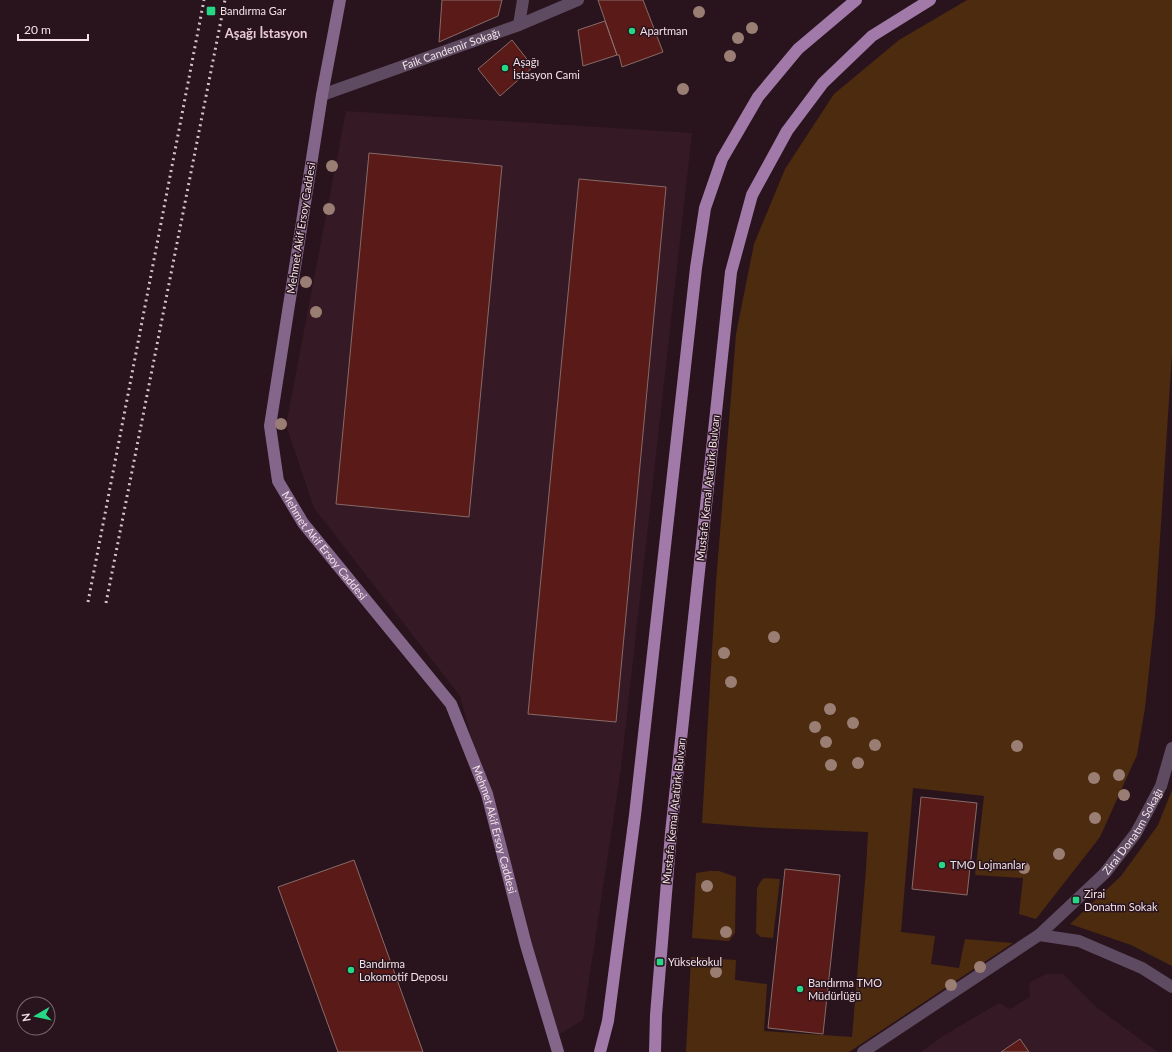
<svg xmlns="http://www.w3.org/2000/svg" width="1172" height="1052" viewBox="0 0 1172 1052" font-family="Lato,sans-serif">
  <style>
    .built { fill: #351925 }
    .green { fill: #4c2b0f }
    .building { fill: #5a1a18; stroke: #876b68 }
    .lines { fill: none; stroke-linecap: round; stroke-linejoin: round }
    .street { stroke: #5e4b62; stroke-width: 12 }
    .secondary { stroke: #83668a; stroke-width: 12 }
    .primary { stroke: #a17aa9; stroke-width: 12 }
    .rail { stroke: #d3c2c9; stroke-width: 3; stroke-dasharray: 2 4; stroke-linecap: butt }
    .tree { fill: #9a7e74 }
    .poi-dot { fill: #26d886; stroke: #29141d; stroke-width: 1.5 }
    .labels { text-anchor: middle; stroke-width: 3; stroke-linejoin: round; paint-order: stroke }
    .poi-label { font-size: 11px; fill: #f2e2e8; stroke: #29141d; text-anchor: start }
    .street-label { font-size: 11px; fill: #f2e2e8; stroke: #29141d }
    .quarter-label { font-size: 13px; font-weight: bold; fill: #e9cbd6; stroke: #29141d }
  </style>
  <rect width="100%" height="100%" fill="#29141d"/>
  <path class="built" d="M346,111L692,133L621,768L583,1020L553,1038L460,696L314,508L286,425Z
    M1046,974H1063L1096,1007L1158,1052H921L943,1036L999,1003L1010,1009L1030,997L1029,983Z"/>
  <path class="green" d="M967,0H1172V354L1155,615L1145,708L1137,755L1100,837L1036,919L1019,914L1023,878L975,875L984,796L913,788L901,932L935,936L931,964L959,968L965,939L1013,943L849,1052H686L691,957L736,960L735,980L767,984L764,1031L852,1037L866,869L868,832L769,828L702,823L716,582L736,334L754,244L785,169L834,94L899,40Z
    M1172,790V966L1131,945L1070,924L1121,876L1158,825Z
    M709,871H719L736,877L735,933L729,941L692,938L696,873Z
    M764,878L780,879L773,938L761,937L756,933L757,888L761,881Z"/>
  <path class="building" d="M442,0H502L498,16L439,42Z
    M598,0H643L663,52L622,67L619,55H617Z
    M605,21L617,55L583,66L578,30Z
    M512,40L533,67L500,96L478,69Z
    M369,153L502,166L469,517L336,504Z
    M579,179L666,187L616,722L528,714Z
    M921,797L977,803L967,895L912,889Z
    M354,860L423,1052H338L278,887Z
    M785,869L840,875L823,1034L768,1028Z
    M1020,1039L1029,1052H1001Z"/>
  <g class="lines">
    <g class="street">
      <path d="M519,25L523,0"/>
      <path id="s1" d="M322,95L519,25L578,0"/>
      <path d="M1039,935L1079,941L1142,968L1172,987"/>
      <path id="s2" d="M863,1052L1039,935L1105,873L1136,833L1161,786L1172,748"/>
    </g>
    <path class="secondary" id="s3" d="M340,0L322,95L270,426L278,481L303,523L451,704L487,794L526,945L558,1052"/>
    <path class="primary" d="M600,1052L608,1021L635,815L696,268L705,208L722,159L758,97L798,49L856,0
      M655,1052L656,1015L671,833L731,272L752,195L787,131L823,83L872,36L930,0"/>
    <path class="rail" d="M88,602L204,0
      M106,603L225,0"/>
  </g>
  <g class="tree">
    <circle cx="699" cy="12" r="6"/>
    <circle cx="752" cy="28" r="6"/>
    <circle cx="738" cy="38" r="6"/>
    <circle cx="730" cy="56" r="6"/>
    <circle cx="683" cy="89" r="6"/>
    <circle cx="332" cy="166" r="6"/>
    <circle cx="329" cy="209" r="6"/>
    <circle cx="306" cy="282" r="6"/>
    <circle cx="316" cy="312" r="6"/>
    <circle cx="281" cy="424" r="6"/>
    <circle cx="774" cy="637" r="6"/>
    <circle cx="724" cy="653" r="6"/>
    <circle cx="731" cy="682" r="6"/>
    <circle cx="830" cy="709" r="6"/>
    <circle cx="853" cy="723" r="6"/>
    <circle cx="815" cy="727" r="6"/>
    <circle cx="826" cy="742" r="6"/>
    <circle cx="875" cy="745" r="6"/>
    <circle cx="1017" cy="746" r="6"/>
    <circle cx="858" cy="763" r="6"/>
    <circle cx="831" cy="765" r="6"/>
    <circle cx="1119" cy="775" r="6"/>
    <circle cx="1094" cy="778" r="6"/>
    <circle cx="1124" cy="795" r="6"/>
    <circle cx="1095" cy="818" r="6"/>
    <circle cx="1059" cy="854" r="6"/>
    <circle cx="1024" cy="868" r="6"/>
    <circle cx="707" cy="886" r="6"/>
    <circle cx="726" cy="932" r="6"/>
    <circle cx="980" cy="967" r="6"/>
    <circle cx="716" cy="972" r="6"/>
    <circle cx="951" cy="985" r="6"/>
  </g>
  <g class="poi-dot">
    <rect x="206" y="6" width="10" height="10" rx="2"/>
    <circle cx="632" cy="31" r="4"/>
    <circle cx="505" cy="68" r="4"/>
    <circle cx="942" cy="865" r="4"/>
    <rect x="1072" y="896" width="8" height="8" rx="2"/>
    <rect x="656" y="958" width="8" height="8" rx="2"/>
    <circle cx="351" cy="970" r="4"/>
    <circle cx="800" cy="989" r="4"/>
  </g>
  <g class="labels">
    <g class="poi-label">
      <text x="220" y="15">Bandırma Gar</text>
      <text x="640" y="35">Apartman</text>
      <text x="513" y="66">Aşağı<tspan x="513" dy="13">İstasyon Cami</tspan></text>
      <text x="950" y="869">TMO Lojmanlar</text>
      <text x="1084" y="898">Zirai<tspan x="1084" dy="13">Donatım Sokak</tspan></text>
      <text x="668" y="966">Yüksekokul</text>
      <text x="359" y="968">Bandırma<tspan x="359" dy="13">Lokomotif Deposu</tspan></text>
      <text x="808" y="987">Bandırma TMO<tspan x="808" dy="13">Müdürlüğü</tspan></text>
    </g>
    <g class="street-label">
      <text dy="4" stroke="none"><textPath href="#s1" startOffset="137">Faik Candemir Sokağı</textPath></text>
      <text transform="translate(301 228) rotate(-81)" y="4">Mehmet Akif Ersoy Caddesi</text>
      <text transform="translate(708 488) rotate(-84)" y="4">Mustafa Kemal Atatürk Bulvarı</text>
      <text dy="4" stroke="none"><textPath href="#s3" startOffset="567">Mehmet Akif Ersoy Caddesi</textPath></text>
      <text transform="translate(674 811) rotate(-84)" y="4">Mustafa Kemal Atatürk Bulvarı</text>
      <text dy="4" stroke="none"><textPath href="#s3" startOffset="903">Mehmet Akif Ersoy Caddesi</textPath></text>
      <text dy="4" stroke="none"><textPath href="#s2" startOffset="352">Zirai Donatım Sokağı</textPath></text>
    </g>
    <g class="quarter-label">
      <text x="266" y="38">Aşağı İstasyon</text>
    </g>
  </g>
  <g transform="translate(36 1016) rotate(261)"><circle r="19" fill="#29141d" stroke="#79666e"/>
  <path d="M0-3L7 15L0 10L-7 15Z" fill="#26d886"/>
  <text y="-6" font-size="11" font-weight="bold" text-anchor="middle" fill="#f2e2e8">N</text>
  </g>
  <path d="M18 34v6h70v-6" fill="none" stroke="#f2e2e8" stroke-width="2"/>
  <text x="24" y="34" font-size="12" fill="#f2e2e8" stroke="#29141d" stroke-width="3" paint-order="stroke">20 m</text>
</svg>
